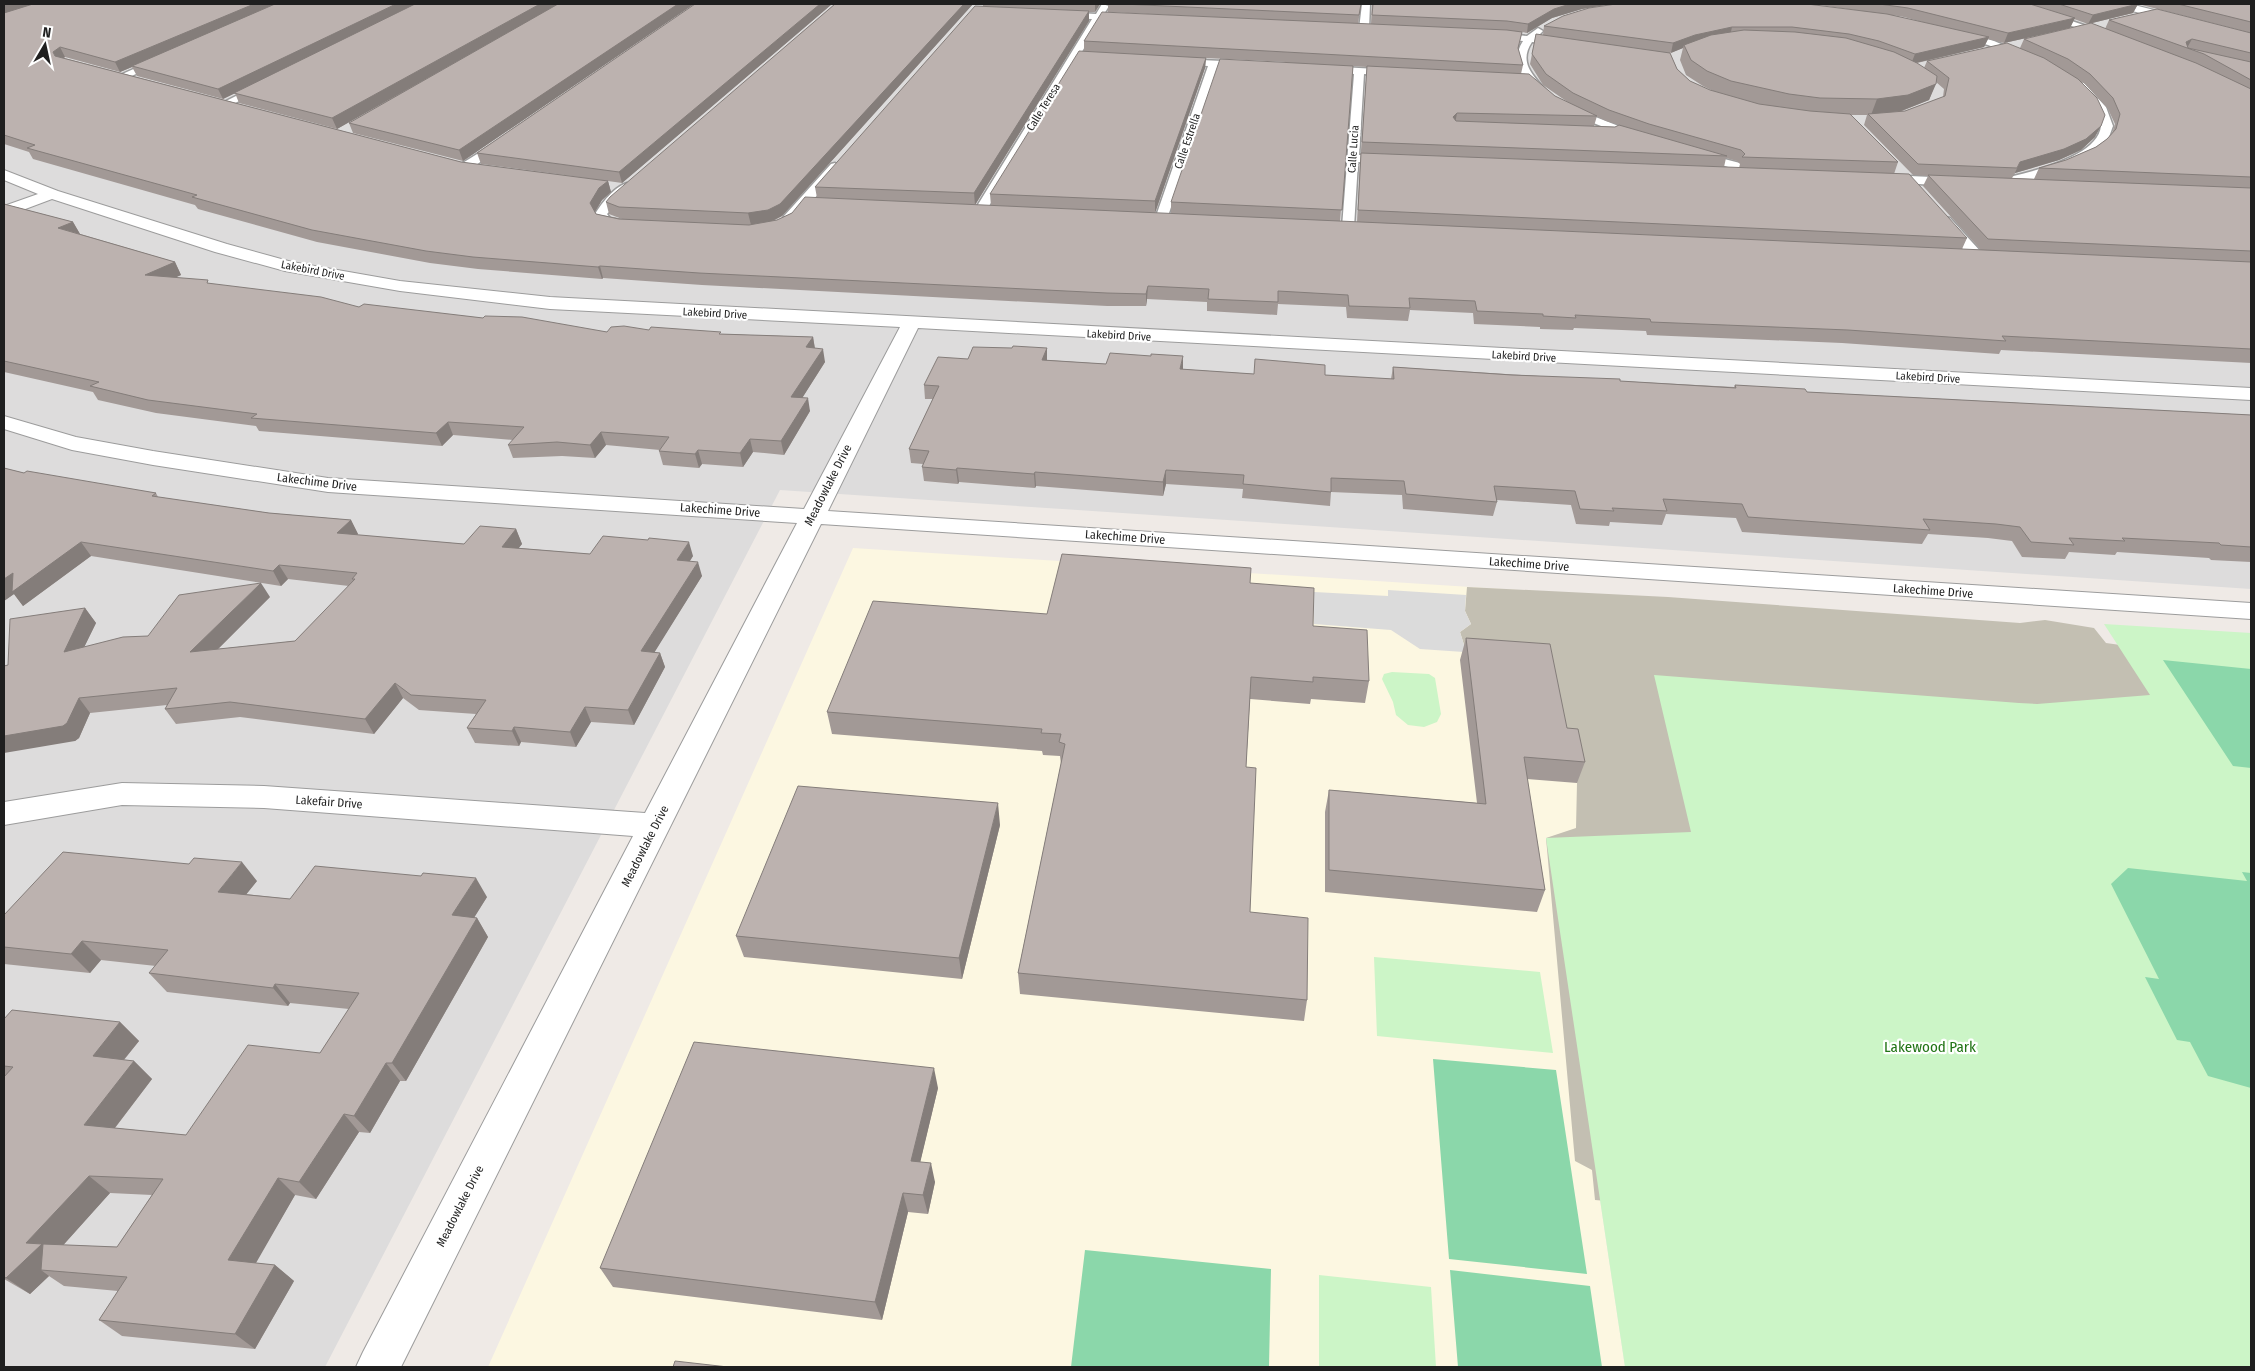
<svg xmlns="http://www.w3.org/2000/svg" width="2255" height="1371" viewBox="0 0 2255 1371" font-family="'Fira Sans Condensed',sans-serif">
  <style>
    .residential { fill: #dddcdc }
    .education { fill: #fcf7e1 }
    .construction { fill: #c3bfb2 }
    .park { fill: #ccf5c7 }
    .pitch { fill: #8bd7aa }
    .parking { fill: #dbdbdb }
    .lines { fill: none; stroke-linecap: round; stroke-linejoin: round }
    .service-casing { stroke: #9c9c9c; stroke-width: 3 }
    .minor-casing { stroke: #9c9c9c; stroke-width: 2 }
    .service { fill: #fff; fill-rule: evenodd }
    .minor { fill: #fff; fill-rule: evenodd }
    .wall { fill: #a29996; fill-rule: evenodd }
    .shaded-wall { fill: #847d7a }
    .building { fill: #bcb2af; stroke: #847d7a }
    .labels { text-anchor: middle; stroke-width: 4.5; stroke-linejoin: round; paint-order: stroke }
    .far-street-label { font-size: 11px; fill: #1f1f1f; stroke: #fff }
    .street-label { font-size: 12px; fill: #1f1f1f; stroke: #fff }
    .near-park-label { font-size: 15px; fill: #217415; stroke: #fff }
  </style>
  <rect width="100%" height="100%" fill="#efeae6"/>
  <path class="residential" d="M247,4H2251V589L780,490L325,1367H4V72Z"/>
  <path class="education" d="M853,548L1631,597L1691,833L1546,838L1625,1367H488Z"/>
  <path class="construction" d="M1467,587L1668,597L2020,623L2045,620L2094,628L2106,643L2192,655L2231,1254L1595,1200L1592,1170L1575,1161L1546,838L1576,828L1577,783L1465,648L1460,632L1471,624L1465,611Z"/>
  <path class="park" d="M2104,624L2251,633V1367H1625L1546,838L1691,832L1654,675L2019,703L2037,704L2150,695Z
    M1392,672L1429,674L1435,678L1441,714L1437,722L1424,727L1408,725L1396,715L1393,702L1382,679L1384,674Z
    M1374,957L1540,972L1553,1053L1377,1036Z
    M1319,1275L1431,1287L1436,1367H1319Z"/>
  <path class="pitch" d="M2163,660L2251,669V768L2233,766Z
    M2128,868L2247,881L2242,872L2251,873V1088L2208,1076L2190,1042L2177,1040L2145,977L2159,979L2111,884Z
    M1433,1059L1556,1070L1587,1274L1449,1259Z
    M1085,1250L1271,1269L1269,1367H1071Z
    M1450,1270L1590,1286L1602,1367H1458Z"/>
  <path class="parking" d="M1388,590L1466,595L1465,611L1471,624L1460,632L1465,648L1464,652L1420,649L1391,630L1314,624V592L1388,596Z"/>
  <g class="lines">
    <g class="service-casing">
      <path id="service" d="M1102,4L1109,6L1104,14L1127,15L1132,18L1127,21L1101,20L986,211L984,214H976L974,211L1092,19L1060,18L1055,15L1060,12L1096,14Z
        M1362,4H1370L1369,29L1364,32L1359,29Z
        M2010,4H2022L2113,35L2111,37H2105L2011,6Z
        M1538,28L1543,31L1537,37L1564,39L1569,42L1564,45L1532,42C1517,64 1536,78 1549,94L1544,97C1521,91 1510,59 1523,41L1493,38L1488,35L1493,32L1527,36Z
        M1959,31L1994,41L2029,56L2024,59L2021,58L1988,45L1956,36V32Z
        M160,57L165,60L163,62L127,78L123,79L118,76Z
        M1177,59L1246,62L1251,65L1246,68L1218,67L1167,219L1161,223L1155,219L1208,66L1173,64L1172,62Z
        M1324,66L1394,70L1399,73L1394,76L1364,74L1359,155L1389,156L1395,160L1389,164L1358,162L1354,227L1348,231L1342,227L1354,74L1320,71V67Z
        M2080,82L2084,83L2106,107L2113,126C2111,131 2109,139 2105,143C2092,160 2015,190 1996,186L1994,183L1996,180C2022,174 2098,159 2101,126C2103,109 2084,97 2075,85Z
        M262,83L267,86L266,88L229,106H221L220,104Z
        M1570,107L1639,134L1641,136L1639,138H1631L1566,112L1565,110L1566,108Z
        M503,138L507,139L509,141L507,143L469,170H461L459,167L461,164Z
        M1697,152L1771,171L1773,174L1767,178L1693,157L1691,155Z
        M835,163L841,167L839,170L794,222H784L783,219L784,216L831,164Z
        M1887,175L1954,178L1960,182L1954,186L1883,182L1881,179Z
        M627,183L633,187L607,214L610,218L631,222L632,225L626,229L600,224L595,214C602,203 614,187 627,183Z
        M1945,217L1950,218L1982,253L1984,256L1982,259H1972L1940,224L1939,221Z"/>
    </g>
    <g class="minor-casing">
      <path id="minor" d="M2111,4H2130L2251,34V42L2113,6Z
        M4,170L58,191L227,244L292,262L400,281L550,297L2251,388V400L918,328L828,511L2251,603V619L821,524L401,1367H356L363,1352L633,836L264,808L122,805L4,825V802L122,783L264,786L645,813L797,523L328,492L153,465L72,450L4,429V416L76,437L153,451L328,478L804,509L900,327L550,309L400,291L285,271L215,252L52,199L4,217V206L38,194L4,180Z"/>
    </g>
    <use href="#service" class="service"/>
    <use href="#minor" class="minor"/>
  </g>
  <path class="wall" d="M4,4H694L463,161L353,133L349,123L412,86L337,129L239,103L235,93L223,99L137,76L132,67L120,72L65,57L64,58L461,162L587,178L481,164L477,153L695,4H832L622,183L608,181L611,192L602,200L595,212L596,214L622,219L609,214L606,202L835,4H973L782,216L773,221L777,220L792,213L817,198L815,187L983,7V4H1100L1095,12H1089V21L975,205L991,206L990,194L1084,51V41L1246,19L1108,12V4H1361L1358,24H1371L1372,4H1612L1582,9L1552,18L1527,33L1522,32L1518,49L1523,65L1521,74L1555,96L1569,103L1543,85L1530,64L1536,34L1543,35L1544,26L1861,11L1812,4H2251V33L2138,4L2133,13L2088,24L2074,19L2070,28L2004,43L1988,39L1984,47L1917,63L1924,68L1927,61L2020,48L2024,39L2105,29L2109,20L2251,33V363L2001,350L1999,354L1842,343L1647,335L1646,331L1574,328L1573,330L1540,329V327L1474,324L1473,313L1410,310L1408,321L1347,318L1346,307L1278,304L1277,315L1207,311V302L1147,299L1146,306H1107L702,285L603,278L602,279L478,269L430,263L317,242L198,209L195,205L33,159L29,152L4,144ZM1892,15L1904,17L1933,25ZM1683,48L1680,60L1686,75L1703,86L1717,93L1710,90L1690,81L1677,69L1670,53ZM1206,58L1286,62L1171,202V214L1155,213L1205,68ZM1353,66L1367,67L1360,164L1357,222L1340,221ZM2080,81L2085,84L2108,109L2115,124L2112,134L2107,139L2096,147L2066,160L2039,168L2034,179L2012,178L2015,173L2059,160L2081,150L2095,137ZM1936,82L1944,89L1943,97L1905,111H1902L1929,100ZM1851,115H1867L1864,125L1913,175L1928,176L1923,186L1981,250L1962,249L1967,238L1894,174L1898,162ZM1596,116L1606,121L1619,125L1615,127L1594,126L1597,116ZM1726,158L1737,161L1740,164L1739,168L1724,167Z
    M4,204L73,222L80,234L175,262L181,275L174,278L359,307L483,318L607,332L649,330L722,334L813,337L815,348L825,362L802,398L810,411L784,455L753,452L743,467L702,464L699,468L663,465L659,451L660,450L606,445L595,458L562,456L513,458L508,445L513,440L453,435L442,446L259,431L256,426L156,413L98,400L93,392L4,372Z
    M1012,348H1047V360L1254,374L1325,375L1391,379L1393,367L1620,381L1734,387L1735,385L1807,392L2251,415V562L2211,560L2209,558L2117,552L2115,555L2069,552L2065,559L2022,557L2012,541L1988,538L1928,534L1922,544L1742,532L1736,518L1666,514L1662,525L1610,522L1609,526L1576,524L1571,505L1497,500V502L1493,516L1403,509L1402,495L1331,492L1330,506L1242,498L1243,489L1166,484L1163,496L1036,486L1035,488L959,482L958,484L924,481L922,467L923,464L911,463L909,449L933,399H925L924,385L968,359Z
    M4,468L24,473L156,493L158,497L269,513L351,520L358,534L357,535L464,544L516,529L522,544L518,548L590,554L693,556L690,561L702,576L654,652L660,653L665,667L634,725L591,722L576,747L521,742L519,746L475,743L467,728L476,714L419,710L403,698L374,734L240,717L176,724L165,709L167,705L90,713L79,738L75,741L8,665L85,608L96,623L84,647L148,636L270,597L218,649L295,641L349,586L288,579L281,586L91,556L23,606L14,594L4,601Z
    M1250,583L1313,626L1369,681L1365,703L1311,699L1310,704L1250,699L1246,767L1250,912L1307,1000L1304,1021L1020,994L1018,973L1061,764L1060,756L1043,755L1042,751L832,734L827,712L1047,614Z
    M1466,638L1567,728L1585,762L1577,783L1527,779L1545,890L1537,912L1325,892V812L1329,790L1477,803L1460,660Z
    M1000,825L962,979L744,957L736,936Z
    M257,881L246,894L290,899L487,897L474,917L477,918L488,937L406,1081H400L370,1133L359,1132L316,1199L295,1195L255,1263L275,1265L294,1281L255,1349L122,1336L99,1320L118,1291L64,1286L49,1276L30,1294L4,1279V1019L120,1022L139,1041L124,1060L134,1061L152,1079L115,1128L186,1135L320,1053L349,1009L290,1003L288,1006L167,992L149,973L156,966L101,960L90,973L4,964V915ZM110,1193L152,1195L117,1247L63,1245Z
    M938,1088L920,1162L935,1182L928,1214L908,1212L882,1320L613,1287L600,1268Z"/>
  <path class="shaded-wall" d="M4,4H45L4,14Z
    M254,4H280L132,66V67L120,72L115,62Z
    M396,4H418L223,99L218,89Z
    M540,4H559L337,129L332,118Z
    M678,4H694L463,161L459,150Z
    M820,4H832L622,183L619,172Z
    M964,4H973L782,216L770,222L751,225L748,213Z
    M1095,4H1100L1095,12Z
    M1570,4H1612L1582,9L1552,18L1527,33L1528,24L1554,9Z
    M2138,4L2133,13L2088,24L2093,15Z
    M1089,11V21L975,205L974,193Z
    M2075,18L2070,28L2004,43L2008,33Z
    M1732,27L1730,36L1684,45L1683,48L1671,53L1673,43L1695,35Z
    M1989,37L1984,47L1911,64L1915,54Z
    M2192,39L2187,48L2186,42Z
    M60,47L65,57L58,61L53,52Z
    M1206,58L1205,68L1155,213V201Z
    M1936,84L1929,100L1901,111L1871,115L1877,99Z
    M1457,113L1455,124L1453,117Z
    M2101,126L2095,137L2081,150L2059,160L2015,173L2012,179L2020,162Z
    M608,181L611,192L602,200L593,215L590,203L599,188Z
    M73,222L80,234L58,228Z
    M175,262L181,275L152,288L145,275Z
    M600,266L603,278L602,279L598,267Z
    M1148,286L1147,299L1146,306V294Z
    M813,337L815,350L806,347Z
    M1047,348V361L1042,360Z
    M823,349L825,362L794,411L791,397Z
    M1183,356V369H1180Z
    M808,398L810,411L784,455L781,441Z
    M448,422L453,435L442,446L436,433Z
    M601,432L606,445L595,458L590,445Z
    M750,439L753,452L743,467L740,453Z
    M698,450L702,464L699,468L695,454Z
    M957,468L959,482L958,484L956,470Z
    M1166,470V484L1163,496V482Z
    M1035,472L1036,486L1035,488L1034,474Z
    M351,520L358,534L345,547L337,533Z
    M516,529L522,544L508,562L502,547Z
    M81,542L91,556L23,606L14,594L4,601V579L13,573Z
    M689,542L693,556L681,574L677,560Z
    M698,562L702,576L646,666L641,651Z
    M279,565L288,579L281,586L273,571Z
    M261,583L270,597L200,667L190,652Z
    M85,608L96,623L75,666L64,652Z
    M660,653L665,667L634,725L628,710Z
    M395,683L403,698L374,734L365,719Z
    M79,698L90,713L79,738L75,741L4,753V736Z
    M585,707L591,722L576,747L570,732Z
    M514,727L521,742L519,746L512,731Z
    M998,803L1000,825L962,979L959,958Z
    M242,862L257,881L233,911L218,892Z
    M476,878L487,897L464,934L452,915Z
    M477,918L488,937L406,1081L392,1063Z
    M82,941L101,960L90,973L71,954Z
    M275,984L290,1003L288,1006L273,988Z
    M120,1022L139,1041L112,1074L93,1056Z
    M134,1061L152,1079L104,1142L84,1125Z
    M386,1063L400,1081L370,1133L354,1116Z
    M934,1068L938,1088L916,1180L911,1161Z
    M344,1114L359,1132L316,1199L299,1182Z
    M931,1163L935,1182L928,1214L923,1195Z
    M89,1176L110,1193L41,1270L49,1276L30,1294L6,1278L26,1243Z
    M278,1178L295,1195L248,1277L228,1260Z
    M903,1193L908,1212L882,1320L875,1302Z
    M275,1265L294,1281L255,1349L235,1334Z"/>
  <path class="building" d="M33,4H254L115,62L60,47L53,52L55,56L461,162L608,181L599,188L590,203L596,214L619,219L749,225L777,220L792,213L805,197L2251,262V349L2002,336L2006,341L1848,330L1651,322L1650,319L1575,315L1576,318L1543,316V314L1477,311L1475,301L1409,298L1410,308L1349,306L1348,295L1278,291V302L1208,299L1209,289L1148,286L1146,294L1107,293L699,273L600,266L598,267L473,257L426,251L312,230L192,197L197,195L27,148L35,145L4,135V13Z
    M275,4H396L218,89L132,66Z
    M415,4H540L332,118L234,93Z
    M558,4H678L459,150L349,123Z
    M695,4H820L619,172L477,153Z
    M835,4H964L780,204L768,210L748,213L619,207L606,202L610,197Z
    M1122,4H1361L1359,15Z
    M1373,4H1570L1554,9L1528,24L1507,21L1372,15Z
    M1616,4H1807L1887,14L1989,37L1915,54L1879,41L1849,34L1792,27H1732L1695,35L1673,43L1544,26L1563,16L1589,8Z
    M1879,4H2030L2075,18L2008,33L1908,8Z
    M2059,4H2138L2093,15Z
    M2178,4H2251V22Z
    M975,6L1089,11L974,193L815,187Z
    M2157,9L2251,33V53L2192,39L2186,42L2188,48L2251,62V80L2204,54L2109,20Z
    M1102,12L1507,30L1522,32L1518,48L1523,65L1084,41Z
    M2091,23L2196,63L2251,89V177L2039,168L2066,160L2096,147L2107,139L2116,129L2120,114L2113,98L2090,74L2068,59L2024,39Z
    M1744,30L1795,32L1846,38L1894,52L1917,63L1937,76L1936,84L1908,95L1877,99L1820,98L1789,94L1731,81L1707,71L1691,60L1684,45L1711,35Z
    M1536,34L1670,53L1677,69L1690,81L1710,90L1759,104L1810,111L1850,114L1898,162L1742,157L1745,154L1741,150L1649,124L1609,110L1573,93L1546,74L1532,54Z
    M2007,43L2044,58L2078,79L2097,98L2105,115L2101,126L2086,139L2064,149L2020,162L2017,168L1918,164L1868,114L1905,111L1945,96L1949,78L1927,61Z
    M1079,51L1206,58L1155,201L990,194Z
    M1220,59L1353,66L1342,210L1171,202Z
    M1367,66L1529,74L1555,96L1597,116L1457,113L1453,117L1456,121L1615,127L1619,125L1727,156L1362,142Z
    M1361,153L1909,174L1967,238L1358,210Z
    M1928,175L2251,188V251L1988,239Z
    M4,204L73,222L58,228L175,262L145,275L208,280L207,283L321,297L359,307L364,304L483,318L485,316L522,317L607,332L611,327L624,326L649,330L651,327L721,332L719,334L813,337L806,347L823,349L791,397L808,398L781,441L750,439L740,453L698,450L695,454L659,451L669,437L601,432L590,445L557,442L508,445L524,427L448,422L436,433L251,418L257,414L148,400L90,386L99,382L4,361Z
    M1013,346L1047,348L1042,360L1106,364L1110,353L1151,356V354L1183,356L1180,369L1254,374L1255,359L1325,365V375L1394,379L1393,367L1512,375L1620,379V381L1736,388L1735,385L1805,389L1807,392L2251,415V547L2221,545L2219,543L2122,538L2125,541L2069,538L2074,545L2031,542L2020,527L1996,524L1923,519L1930,530L1748,517L1742,504L1663,499L1667,511L1612,508L1614,511L1580,509L1575,491L1494,486L1497,502L1406,494L1404,481L1331,478V492L1243,484L1244,475L1166,470L1163,482L1035,472L1034,474L957,468L956,470L922,467L929,451L909,449L939,386L924,385L938,357L968,359L973,347L1012,348Z
    M4,468L24,473L27,471L156,493L152,496L269,513L351,520L337,533L464,544L480,526L516,529L502,547L590,554L603,536L648,540L649,538L689,542L677,560L698,562L641,651L660,653L628,710L585,707L570,732L514,727L512,731L467,728L486,700L411,695L395,683L365,719L230,702L165,709L177,688L79,698L67,723L63,726L4,736V666L8,665L10,619L85,608L64,652L123,637L148,636L179,595L261,583L190,652L295,641L355,579H352L357,573L279,565L273,571L81,542L12,592L13,573L4,579Z
    M1062,554L1251,568L1250,583L1314,588L1313,626L1367,630L1369,681L1313,677V682L1251,677L1246,767L1256,768L1250,912L1308,918L1307,1000L1018,973L1065,744L1059,742L1061,734L1041,733L1042,729L827,712L873,601L1047,614Z
    M1466,638L1550,644L1567,728L1578,729L1585,762L1524,757L1545,890L1329,870V790L1486,804Z
    M798,786L998,803L959,958L736,936Z
    M63,852L189,864L194,858L242,862L218,892L290,899L315,866L421,876L423,873L476,878L452,915L477,918L392,1063H386L354,1116L344,1114L299,1182L278,1178L228,1260L275,1265L235,1334L99,1320L127,1277L41,1270L43,1244L117,1247L163,1179L89,1176L26,1243L42,1244L6,1278L4,1277V1077L13,1067L4,1066V1019L12,1010L120,1022L93,1056L134,1061L84,1125L186,1135L248,1045L320,1053L359,993L275,984L273,988L149,973L168,950L82,941L71,954L4,947V915Z
    M694,1042L934,1068L911,1161L931,1163L923,1195L903,1193L875,1302L600,1268Z
    M675,1361L728,1367H673Z"/>
  <g class="labels">
    <g class="far-street-label">
      <text transform="translate(1043 107) rotate(-58)" y="4">Calle Teresa</text>
      <text transform="translate(1187 141) rotate(-71)" y="4">Calle Estrella</text>
      <text transform="translate(1353 149) rotate(-86)" y="4">Calle Lucia</text>
      <text transform="translate(313 270) rotate(11)" y="4">Lakebird Drive</text>
      <text transform="translate(715 313) rotate(3)" y="4">Lakebird Drive</text>
      <text transform="translate(1119 335) rotate(3)" y="4">Lakebird Drive</text>
      <text transform="translate(1524 356) rotate(3)" y="4">Lakebird Drive</text>
      <text transform="translate(1928 377) rotate(3)" y="4">Lakebird Drive</text>
    </g>
    <g class="street-label">
      <text transform="translate(317 482) rotate(7)" y="4">Lakechime Drive</text>
      <text transform="translate(828 485) rotate(-63)" y="4">Meadowlake Drive</text>
      <text transform="translate(720 510) rotate(4)" y="4">Lakechime Drive</text>
      <text transform="translate(1125 537) rotate(4)" y="4">Lakechime Drive</text>
      <text transform="translate(1529 564) rotate(4)" y="4">Lakechime Drive</text>
      <text transform="translate(1933 591) rotate(4)" y="4">Lakechime Drive</text>
      <text transform="translate(329 802) rotate(4)" y="4">Lakefair Drive</text>
      <text transform="translate(645 846) rotate(-63)" y="4">Meadowlake Drive</text>
      <text transform="translate(460 1206) rotate(-63)" y="4">Meadowlake Drive</text>
    </g>
    <g class="near-park-label">
      <text x="1930" y="1052">Lakewood Park</text>
    </g>
  </g>
  <rect width="2255" height="1371" fill="none" stroke="#1f1f1f" stroke-width="10"/>
  <g transform="translate(45 45) rotate(9)" stroke="#ffffff" stroke-width="4" paint-order="stroke">
  <path d="M0-4L9 19L0 12L-9 19Z" fill="#1f1f1f"/>
  <text y="-8" font-size="14" font-weight="bold" text-anchor="middle" fill="#1f1f1f">N</text>
  </g>
</svg>
